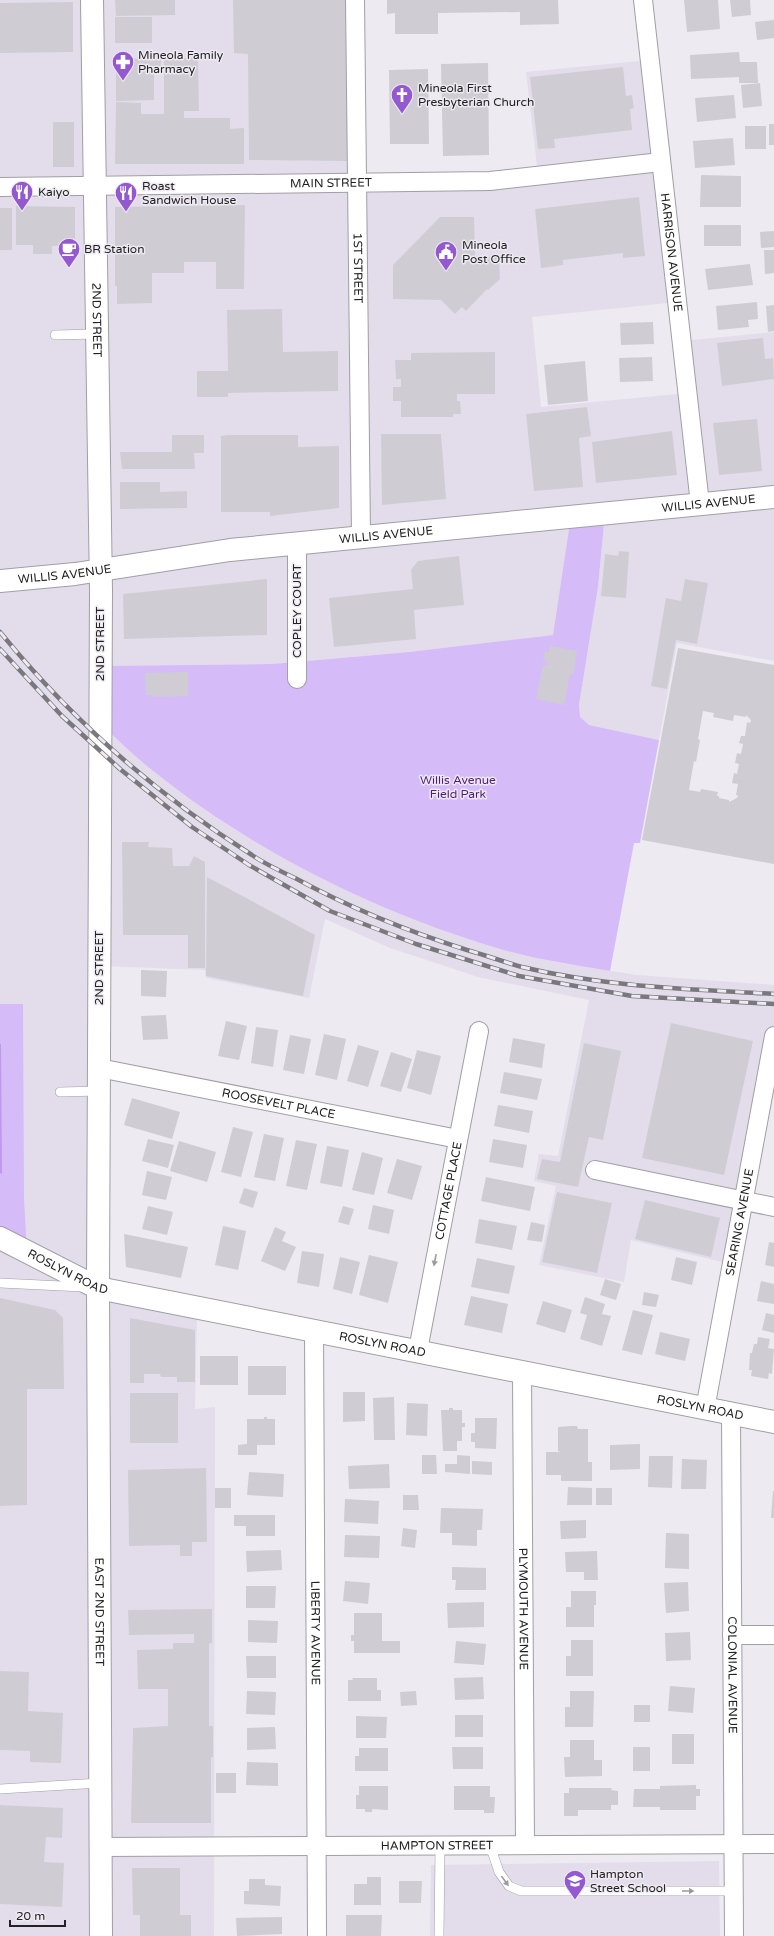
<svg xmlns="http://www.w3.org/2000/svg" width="774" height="1936" viewBox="0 0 774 1936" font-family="'Varela Round',sans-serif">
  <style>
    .built { fill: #e3ddeb }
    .green { fill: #d6bbf9 }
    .water { fill: #c099ef }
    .building { fill: #cfcdd3; fill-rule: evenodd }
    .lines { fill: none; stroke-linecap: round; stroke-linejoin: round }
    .lane-casing { stroke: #a19ea5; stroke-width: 10 }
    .street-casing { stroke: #a19ea5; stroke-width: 20 }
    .secondary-casing { stroke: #a19ea5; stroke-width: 24 }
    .lane { stroke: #fff; stroke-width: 9 }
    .street { stroke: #fff; stroke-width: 18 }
    .secondary { stroke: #fff; stroke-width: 22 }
    .rail-casing { stroke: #7a787c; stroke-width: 4.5 }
    .rail { stroke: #edeaf1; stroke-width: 3; stroke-dasharray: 9; stroke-linecap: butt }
    .oneway { fill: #9c9b9c }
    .labels { text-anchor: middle; stroke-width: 3; stroke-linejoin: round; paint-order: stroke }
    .poi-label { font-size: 12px; fill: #222123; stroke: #edeaf1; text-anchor: start }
    .street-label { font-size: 12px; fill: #222123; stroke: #edeaf1 }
    .park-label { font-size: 12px; fill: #521c7f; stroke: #edeaf1 }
  </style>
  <rect width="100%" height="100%" fill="#edeaf1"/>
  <path class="built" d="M0,0H356L357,183L538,175L526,72L649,60L677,302L532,317L541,407L687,393L682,341L774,332V661L677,643L659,740L589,725L580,718L579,705L598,587L605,514L571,517L553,635L409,652L272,664L99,666L152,770L196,802L262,845L421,922L498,948L561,963L637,975L774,985V1058L730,1264L631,1240L624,1282L539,1265L556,1186L534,1181L539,1154L558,1156L589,1000L478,977L390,948L325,919L309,998L206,978L205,970L99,966L96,1295L197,1315L195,1409L215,1407L214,1936H0Z
    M719,1861L720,1936H430L431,1865Z"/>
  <path class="green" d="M605,513L598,587L579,705L580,717L589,725L659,740L640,843H634L610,971C572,965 534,959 497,948C374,911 253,851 152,770C133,755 116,738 98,721V666L272,664L409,652L553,635L571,516Z
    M0,1004H23L24,1199L27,1252L0,1238Z"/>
  <path class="water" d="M0,1044H1L2,1174L0,1173Z"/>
  <path class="building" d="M115,0H175V15L116,16Z
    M233,0H345L348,161L249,160L248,54L234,53Z
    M387,0H558L559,24L520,25V12L438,13V34H395V13L387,14Z
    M684,0H718L720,29L687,32Z
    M730,0H750L751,15L732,17Z
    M73,2V52L0,53V3Z
    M115,17H152V43H115Z
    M774,20V38L757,40L755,22Z
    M739,52L740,62H757L758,83H739V77L691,79L690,55Z
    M161,58V73L154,74V100L116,101V59Z
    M164,58H198L199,111H184V118H230V129L244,128V164H115L116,102L141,103V114H164Z
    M488,63L489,155L443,156L441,64Z
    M623,67L626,96L632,95L634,108L630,109L632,130L554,139L555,148L538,149L530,77Z
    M428,69L429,144H390L389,70Z
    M760,83L762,106L743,108L741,85Z
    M734,95L736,118L697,122L695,98Z
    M53,122H74V167H53Z
    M769,124H774V145H769Z
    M745,126H766V149H745Z
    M733,138L735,165L695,168L693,141Z
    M701,175L741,176V207H700Z
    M639,197L645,256L623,258V253L563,260V265L541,268L535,209Z
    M245,205L244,289H216V262H184V273H152V303L117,304V286H115V207Z
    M16,206L75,207V245L52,246V254H33V245H16Z
    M0,208H12V250H0Z
    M440,217H474L475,256L499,257L500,279L488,290L487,289L466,311L462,307L455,314L441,300L393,299V265Z
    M704,225H741V246H704Z
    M774,231V247L761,248L760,232Z
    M764,250H774V273L765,274Z
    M750,264L753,285L708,290L705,269Z
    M757,302L758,319L748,320L749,327L718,330L716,306Z
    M774,305V331L768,332L766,306Z
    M282,309L283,352L338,351V391L228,393V397H197V371H228L227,310Z
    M653,322L654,344L621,345L620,323Z
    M763,338L765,359L773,358L774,379L722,386L717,343Z
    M495,352V394H457V401H460L461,414H453V417H401V401H393V387H401V379H396L395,360H411V353Z
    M652,357L653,381L620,382L619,358Z
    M585,361L588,401L548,405L544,365Z
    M587,407L591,436L579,438L583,487L534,491L526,414Z
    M757,419L762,471L719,475L713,423Z
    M672,431L677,475L596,483L592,442Z
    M381,434H441L446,499L382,505Z
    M172,435H204V453H194L195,469H122L120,452H172Z
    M228,435H298V447L339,446V508L270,516V512H221V436Z
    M120,482H160V492L187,491V508L120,509Z
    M619,551L629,552L626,598L601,596L605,554L618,556Z
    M459,556L464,605L414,610L416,639L334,647L329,598L413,589L411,570L418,561Z
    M267,579V635L124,639L123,594Z
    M685,579L708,583L697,644L676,640L667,689L651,686L666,598L681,601Z
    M550,646L577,651L574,671L572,675L570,674L564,705L536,699L543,665H547V660L543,659L545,651L549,652Z
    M678,648L774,665V864L642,840ZM703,711L714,713L713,717L733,721L734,715L746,717V715L751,720L750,723L747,722L745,736H741L739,743L743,744L741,754L737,753L735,763L739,764L737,774L734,773L732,783L738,784L736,795H738L737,798L729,802V800L719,798V796H717L718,792L701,789L700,792L689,790L694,761L696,762L700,740L698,739Z
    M188,672V696L152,697V695H146L145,673Z
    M122,842H149L148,847L172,848L173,866H189L194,856L205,862V968H188V935H123Z
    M207,877L315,935L303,996L206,976Z
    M141,970L167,971L166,997L141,996Z
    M166,1015L168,1039L143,1040L141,1016Z
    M226,1021L247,1026L239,1060L218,1056Z
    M671,1023L753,1041L724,1175L642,1158Z
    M256,1027L278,1030L273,1067L251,1063Z
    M324,1034L346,1039L337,1080L315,1075Z
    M290,1035L311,1039L304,1074L283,1070Z
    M513,1038L545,1044L542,1068L509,1062Z
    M584,1043L621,1051L603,1140L589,1137L578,1187L537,1179L542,1159L560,1162Z
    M358,1045L379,1051L368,1087L347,1081Z
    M417,1050L441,1056L431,1095L407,1088Z
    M391,1052L412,1059L401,1092L380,1086Z
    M504,1072L542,1079L537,1100L500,1093Z
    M132,1098L180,1112L172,1139L124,1125Z
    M498,1105L533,1111L529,1133L494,1126Z
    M233,1127L253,1132L241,1177L221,1172Z
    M264,1134L284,1138L275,1181L254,1177Z
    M148,1139L174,1145L168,1168L142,1161Z
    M493,1139L527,1145L523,1168L489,1162Z
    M296,1140L317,1144L307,1190L286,1186Z
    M179,1141L216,1152L207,1182L170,1171Z
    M327,1146L349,1150L342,1187L320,1183Z
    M362,1152L383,1158L374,1195L352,1190Z
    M397,1159L422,1166L412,1200L387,1193Z
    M147,1171L172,1177L166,1200L142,1195Z
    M486,1177L535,1187L530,1211L481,1201Z
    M244,1188L258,1192L253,1208L239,1203Z
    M557,1192L612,1203L597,1273L542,1262Z
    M645,1200L720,1218L711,1257L635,1239Z
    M373,1205L394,1210L389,1234L368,1229Z
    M148,1206L173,1212L167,1235L142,1229Z
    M343,1206L354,1209L349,1225L338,1222Z
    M479,1219L517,1226L512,1250L475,1243Z
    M531,1222L545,1225L542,1242L527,1240Z
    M223,1226L246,1231L238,1270L215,1265Z
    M275,1227L286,1232L282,1241L296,1247L285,1271L261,1261Z
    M124,1234L188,1247L181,1278L126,1267Z
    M769,1242L774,1243V1267L765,1265Z
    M302,1251L324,1254L319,1287L297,1283Z
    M369,1255L398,1262L388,1303L359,1295Z
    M340,1257L360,1262L352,1294L333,1289Z
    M676,1257L697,1262L692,1285L671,1280Z
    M477,1258L515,1266L509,1294L471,1287Z
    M605,1279L621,1284L616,1300L600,1295Z
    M761,1281L774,1284V1304L757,1301Z
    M644,1292L659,1295L656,1307L642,1305Z
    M471,1296L508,1304L502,1333L464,1325Z
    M585,1297L605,1304L602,1314L611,1316L602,1346L580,1339L587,1315L580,1313Z
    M0,1298L55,1310L63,1318L64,1389H27V1505L0,1506Z
    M543,1301L572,1310L565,1333L536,1324Z
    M633,1310L653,1315L642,1355L622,1350Z
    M766,1313L774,1315V1333L762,1330Z
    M130,1318L195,1330V1382H177V1377H161L160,1374H144V1383H130Z
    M660,1332L690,1339L685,1361L655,1354Z
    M758,1337L770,1339L768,1348L774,1349L772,1374L769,1373L768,1379L751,1376L752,1370H749L750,1353H752L754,1344H757Z
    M200,1356H238V1385H200Z
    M248,1366H286V1395H248Z
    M343,1392H365V1421L343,1422Z
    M130,1393H178V1443H130Z
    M394,1397L395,1440H374L373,1398Z
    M407,1403L428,1404L427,1436L406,1435Z
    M449,1408H453V1410H462V1423H465V1427H462V1441H457V1451H443L441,1410H449Z
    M264,1417H267V1419H275V1445H257V1455H238V1445L247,1444V1419H264Z
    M475,1418H497L496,1449L475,1448V1442H471V1433H475Z
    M571,1426H577L578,1429H588V1462H592V1481H561V1475H546V1452H560L558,1451V1427Z
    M640,1444V1469L610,1470V1445Z
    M422,1455H436L437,1474H422Z
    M457,1455L470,1456V1474L445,1472V1464H457Z
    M649,1456H673L672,1488L648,1487Z
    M682,1459L707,1460L706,1489H681Z
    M472,1461L492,1462V1475L472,1474Z
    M389,1464L390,1488L349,1489L348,1466Z
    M206,1468L207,1542H192V1556H180V1545L129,1546L128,1470Z
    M249,1472L284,1474L283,1497L247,1495Z
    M568,1487L592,1488V1505H567Z
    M215,1488H231V1508H215Z
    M596,1488H612V1505H596Z
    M773,1491H774V1518H771Z
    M403,1495H418L419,1510H403Z
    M345,1499L379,1501L378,1524L344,1522Z
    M441,1508L483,1509L482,1530H477V1546L452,1545V1533H440Z
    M234,1515H275V1536H246V1526H234Z
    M586,1520V1538L561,1539L560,1521Z
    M403,1528L417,1530L415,1548L401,1546Z
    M666,1533L689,1534V1569L665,1568Z
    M345,1535L380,1536L379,1558L344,1557Z
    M281,1550L282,1570L247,1572L246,1551Z
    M597,1551L598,1580H584V1572H566L565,1552Z
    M452,1567L486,1568V1590H455L456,1580H452Z
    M345,1581L370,1583L368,1604L343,1601Z
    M688,1582L689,1611L666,1613L664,1583Z
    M246,1586H276L275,1608H246Z
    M571,1591H596V1605H594V1627H566V1607H571Z
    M484,1602V1627L448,1628L447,1603Z
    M212,1609V1643H209V1726H213V1757H211V1823H131L133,1728L168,1726V1689H138L137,1650L173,1649V1643H194V1634L129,1635L128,1610Z
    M354,1613H382V1641H400V1653H354V1641H351V1635H354Z
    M248,1620L278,1621L277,1643L248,1642Z
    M690,1632L691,1660L666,1661L665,1633Z
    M571,1640H593V1676H566V1656H571Z
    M456,1641L486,1644L484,1665L454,1663Z
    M246,1656H276V1678H247Z
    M0,1671L29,1672L28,1711L63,1713L61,1763L30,1762V1751L0,1750Z
    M483,1677L484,1699L455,1700L454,1678Z
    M352,1678H377V1690H381V1701H348V1680H353Z
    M670,1686L695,1688L693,1713L668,1711Z
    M247,1691L276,1692L275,1715L246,1714Z
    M416,1691L417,1705L401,1706L400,1692Z
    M570,1691H594L593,1727H565V1707H570Z
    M634,1705H650V1722H634Z
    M455,1715H483V1737H455Z
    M356,1716L387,1717L386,1738H356Z
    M275,1727L276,1749L247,1750V1728Z
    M672,1734H694V1764H672Z
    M570,1740H594V1760H602V1776L565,1777L564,1757H570Z
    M452,1747H483V1769H453Z
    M633,1747H650V1771H633Z
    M359,1748H388V1771H355V1756H359Z
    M247,1762L278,1763V1786L246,1785Z
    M216,1773H236V1793H216Z
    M696,1785V1789H700V1796H696V1810H660V1807H633L634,1789H660V1786Z
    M359,1786H388V1810L372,1809V1812H365V1809H356V1795H359Z
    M454,1786H490V1797H495L494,1813H484V1810H454Z
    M569,1788H612L611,1790L618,1791V1805H611V1810H578V1816H564V1793H569Z
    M0,1805L63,1808L62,1838L46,1837L44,1862L64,1863L62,1907L0,1904Z
    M132,1868H180V1915H191V1936H140V1915H133Z
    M367,1877H381V1905H354V1884H367Z
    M249,1879H265V1885L281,1886L280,1906L244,1904V1891H249Z
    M399,1881H422L421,1903H399Z
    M346,1915H382L381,1936H346Z
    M282,1917V1934L237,1936L236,1918Z"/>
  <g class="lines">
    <g class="lane-casing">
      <path id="lane" d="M55,335L96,334
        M60,1092L99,1091
        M0,1283L83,1287
        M0,1789L100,1783
        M490,1845L499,1872L509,1886L521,1891H734
        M439,1936L440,1846"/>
    </g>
    <g class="street-casing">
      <g id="street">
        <path id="s1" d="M355,0L361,536"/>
        <path id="s2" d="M643,0L700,504"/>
        <path id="s3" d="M0,187L490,181L661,162"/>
        <path d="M297,543V679"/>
        <path id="s4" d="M99,1068L458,1139"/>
        <path d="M595,1170L774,1207"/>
        <path id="s5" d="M314,1330L317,1936"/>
        <path id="s6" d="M418,1350L479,1031"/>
        <path id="s7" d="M522,1372L525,1845"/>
        <path id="s8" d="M705,1409L774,1036"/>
        <path id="s9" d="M731,1414L734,1936"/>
        <path d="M732,1635H774"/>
        <path id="s10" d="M100,1847L774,1844"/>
      </g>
    </g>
    <g class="secondary-casing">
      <g id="secondary">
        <path id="s11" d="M92,0L101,590L98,1288L101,1936"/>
        <path id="s12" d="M0,581L75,574L230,550L774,497"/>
        <path id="s13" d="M0,1238L98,1288L774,1422"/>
      </g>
    </g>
    <use href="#lane" class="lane"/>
    <use href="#street" class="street"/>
    <use href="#secondary" class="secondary"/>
    <g class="rail-casing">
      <path id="rail" d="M0,632C71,719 157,795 252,855C265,864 280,871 295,878C350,908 407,931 467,950C485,955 504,962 522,967C605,987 690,989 774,994
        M0,649L62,716L120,769L192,827L249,865L330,911L416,944L519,976L632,996L774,1004"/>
    </g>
    <use href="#rail" class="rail"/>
  </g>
  <defs><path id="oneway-solid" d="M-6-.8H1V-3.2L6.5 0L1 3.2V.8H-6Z"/></defs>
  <g class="oneway">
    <use href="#oneway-solid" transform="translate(435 1260) rotate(101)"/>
    <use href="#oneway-solid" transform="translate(505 1881) rotate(54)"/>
    <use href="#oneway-solid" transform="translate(688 1891)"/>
  </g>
  <defs>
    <g id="pharmacy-pin" transform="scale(1.15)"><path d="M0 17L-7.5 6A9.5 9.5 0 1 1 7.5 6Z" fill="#9458d0" stroke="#edeaf1"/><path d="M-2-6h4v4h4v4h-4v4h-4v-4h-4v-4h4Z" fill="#fff"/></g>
    <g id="church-pin" transform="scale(1.15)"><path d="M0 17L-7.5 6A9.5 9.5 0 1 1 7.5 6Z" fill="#9458d0" stroke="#edeaf1"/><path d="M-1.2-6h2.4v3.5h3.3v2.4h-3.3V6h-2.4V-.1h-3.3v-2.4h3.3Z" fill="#fff"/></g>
    <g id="restaurant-pin" transform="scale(1.15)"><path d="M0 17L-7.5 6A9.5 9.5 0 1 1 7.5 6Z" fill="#9458d0" stroke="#edeaf1"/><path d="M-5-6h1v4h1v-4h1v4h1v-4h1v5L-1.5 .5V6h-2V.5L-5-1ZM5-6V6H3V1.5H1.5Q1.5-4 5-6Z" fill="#fff"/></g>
    <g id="cafe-pin" transform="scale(1.15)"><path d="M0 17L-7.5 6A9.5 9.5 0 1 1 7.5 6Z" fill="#9458d0" stroke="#edeaf1"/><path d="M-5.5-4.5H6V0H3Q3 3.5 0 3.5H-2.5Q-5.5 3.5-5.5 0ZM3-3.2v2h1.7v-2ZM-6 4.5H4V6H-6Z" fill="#fff"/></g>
    <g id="civic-pin" transform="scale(1.15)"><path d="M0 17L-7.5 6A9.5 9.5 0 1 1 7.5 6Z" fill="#9458d0" stroke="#edeaf1"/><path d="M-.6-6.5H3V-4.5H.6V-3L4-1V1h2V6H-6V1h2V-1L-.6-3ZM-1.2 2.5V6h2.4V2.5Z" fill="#fff"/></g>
    <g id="school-pin" transform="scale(1.15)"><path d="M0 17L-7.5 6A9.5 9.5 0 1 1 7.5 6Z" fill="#9458d0" stroke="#edeaf1"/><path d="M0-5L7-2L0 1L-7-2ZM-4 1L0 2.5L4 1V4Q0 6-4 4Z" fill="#fff"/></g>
  </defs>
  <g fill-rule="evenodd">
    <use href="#pharmacy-pin" x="123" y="62"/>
    <use href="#church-pin" x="402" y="95"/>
    <use href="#restaurant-pin" x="22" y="192"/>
    <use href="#restaurant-pin" x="126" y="193"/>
    <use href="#cafe-pin" x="69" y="249"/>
    <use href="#civic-pin" x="446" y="252"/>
    <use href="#school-pin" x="575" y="1881"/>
  </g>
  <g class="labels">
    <g class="poi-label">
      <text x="138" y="59">Mineola Family<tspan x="138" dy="14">Pharmacy</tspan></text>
      <text x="418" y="92">Mineola First<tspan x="418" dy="14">Presbyterian Church</tspan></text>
      <text x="142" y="190">Roast<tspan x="142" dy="14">Sandwich House</tspan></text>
      <text x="38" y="196">Kaiyo</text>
      <text x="462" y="249">Mineola<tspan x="462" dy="14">Post Office</tspan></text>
      <text x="84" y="253">BR Station</text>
      <text x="590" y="1878">Hampton<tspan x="590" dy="14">Street School</tspan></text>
    </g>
    <g class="street-label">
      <text dy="4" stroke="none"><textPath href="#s3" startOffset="331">MAIN STREET</textPath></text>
      <text dy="4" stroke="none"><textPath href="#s2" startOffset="254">HARRISON AVENUE</textPath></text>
      <text dy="4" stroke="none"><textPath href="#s1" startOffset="268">1ST STREET</textPath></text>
      <text dy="4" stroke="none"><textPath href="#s11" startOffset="320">2ND STREET</textPath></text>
      <text dy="4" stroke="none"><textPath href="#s12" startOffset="713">WILLIS AVENUE</textPath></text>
      <text dy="4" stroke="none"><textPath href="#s12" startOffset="389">WILLIS AVENUE</textPath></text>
      <text dy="4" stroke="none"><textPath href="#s12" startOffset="65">WILLIS AVENUE</textPath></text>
      <text transform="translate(297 611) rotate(-90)" y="4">COPLEY COURT</text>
      <text transform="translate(100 644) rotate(-90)" y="4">2ND STREET</text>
      <text transform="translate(99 968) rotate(-90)" y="4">2ND STREET</text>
      <text dy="4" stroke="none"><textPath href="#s4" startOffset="183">ROOSEVELT PLACE</textPath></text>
      <text dy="4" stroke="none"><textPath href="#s6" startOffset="162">COTTAGE PLACE</textPath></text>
      <text dy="4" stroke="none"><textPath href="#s8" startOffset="190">SEARING AVENUE</textPath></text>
      <text dy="4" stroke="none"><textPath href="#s13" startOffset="76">ROSLYN ROAD</textPath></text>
      <text dy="4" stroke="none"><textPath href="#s13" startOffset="400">ROSLYN ROAD</textPath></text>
      <text dy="4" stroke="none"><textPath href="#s13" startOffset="724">ROSLYN ROAD</textPath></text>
      <text dy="4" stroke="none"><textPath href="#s7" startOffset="237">PLYMOUTH AVENUE</textPath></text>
      <text dy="4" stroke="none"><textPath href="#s11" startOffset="1612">EAST 2ND STREET</textPath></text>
      <text dy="4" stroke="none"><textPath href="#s5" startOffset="303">LIBERTY AVENUE</textPath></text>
      <text dy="4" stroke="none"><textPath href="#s9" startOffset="261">COLONIAL AVENUE</textPath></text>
      <text dy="4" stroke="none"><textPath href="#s10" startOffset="337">HAMPTON STREET</textPath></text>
    </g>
    <g class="park-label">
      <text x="458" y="784">Willis Avenue<tspan x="458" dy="14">Field Park</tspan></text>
    </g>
  </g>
  <path d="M10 1920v6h55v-6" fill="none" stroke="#222123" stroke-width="2"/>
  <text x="16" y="1920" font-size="12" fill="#222123" stroke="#edeaf1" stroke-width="3" paint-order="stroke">20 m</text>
</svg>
